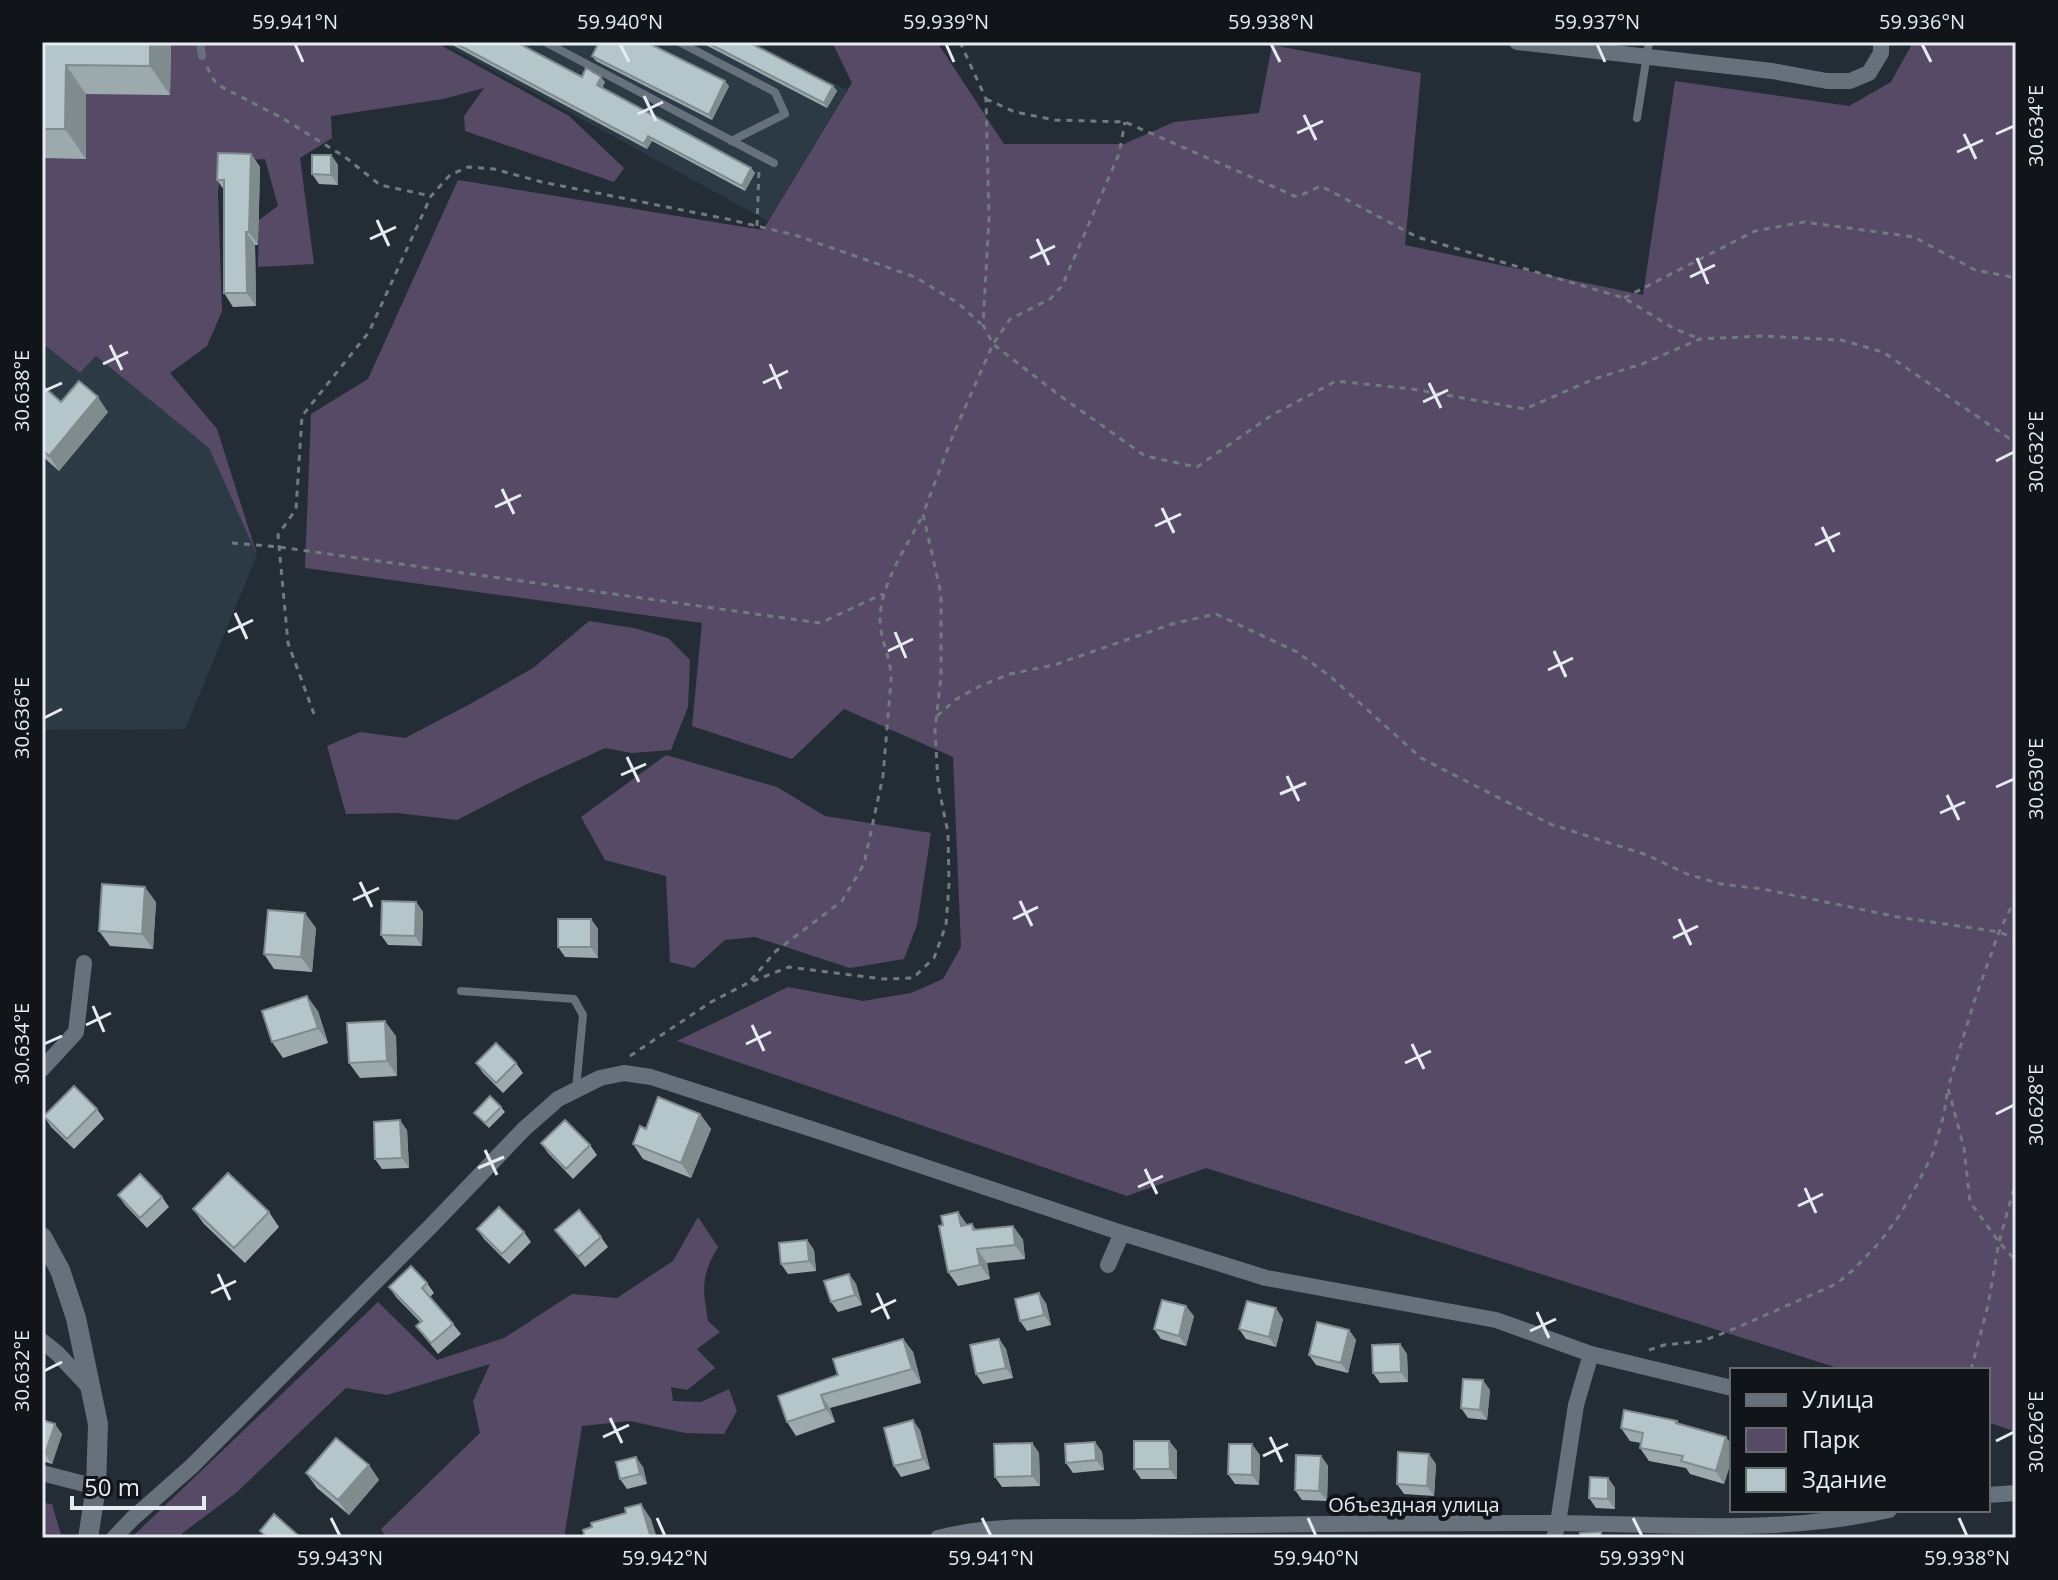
<svg xmlns="http://www.w3.org/2000/svg" width="2058" height="1580" viewBox="0 0 2058 1580" font-family="'Open Sans',sans-serif">
  <style>
    .built { fill: #2c3a45 }
    .green { fill: #574a66 }
    .lines { fill: none; stroke-linecap: round; stroke-linejoin: round }
    .path { stroke: #727a81; stroke-width: 3; stroke-dasharray: 6 6; stroke-linecap: butt }
    .service { stroke: #67717b; stroke-width: 8 }
    .minor { stroke: #67717b; stroke-width: 16 }
    .tertiary { stroke: #67717b; stroke-width: 20 }
    .wall { fill: #9caaae }
    .shaded-wall { fill: #7f8b8d }
    .building { fill: #b5c6ca; stroke: #7f8b8d; stroke-width: 2 }
    .ticks { fill: none; stroke: #e5ebf0; stroke-width: 3 }
    .labels { text-anchor: middle; stroke-width: 8; stroke-linejoin: round; paint-order: stroke }
    .street-label { font-size: 20px; fill: #e5ebf0; stroke: #111519 }
    .neatline { fill: none; stroke: #e5ebf0; stroke-width: 3 }
    .ticks-label { font-size: 20px; text-anchor: middle; fill: #e5ebf0 }
  </style>
  <rect width="100%" height="100%" fill="#242d35"/>
  <path class="built" d="M441,42H754L847,90L768,221Z
    M42,343L80,373L96,356L209,448L257,555L185,729L42,730Z"/>
  <path class="green" d="M42,42H435L569,116L624,168L614,182L465,131L464,116L484,88L443,99L331,116L332,138L300,158L314,264L258,267L259,220L278,206L265,159L221,162L218,194L222,311L207,346L170,373L217,429L257,555L209,448L96,356L80,373L42,343Z
    M832,42H937L1004,144H1124L1174,122L1259,113L1272,45L1421,73L1405,245L1643,295L1675,81L1849,106L1891,82L1911,46V42H2016V1432L1988,1422V1370H1844L1206,1168L1127,1196L677,1041L788,987L863,1001L911,993L943,979L961,947L953,757L844,709L792,759L692,726L702,623L305,568L311,414L368,379L458,180L763,230L852,83Z
    M589,621L634,628L668,638L690,660L688,707L671,750L632,753L605,748L529,783L457,820L397,813L346,814L327,746L360,732L405,738L470,704L533,668Z
    M666,755L777,787L825,816L931,833L917,925L904,959L850,968L755,937L725,940L694,968L670,962L666,876L605,860L581,817Z
    M698,1217L718,1247C700,1278 703,1288 708,1321L720,1332L697,1349L715,1368L687,1390L671,1387L673,1401L701,1402L729,1389L737,1411L724,1434L685,1433L630,1421L582,1426L564,1538H386L381,1529L480,1433L473,1401L490,1364L387,1395L346,1388L236,1493L176,1538H131L378,1302L437,1360L504,1338L572,1294L617,1298L673,1261Z
    M42,1503L52,1504L62,1538H42Z"/>
  <g class="lines">
    <path class="path" d="M960,42L986,99L989,218L983,325L993,344L1059,395L1145,456L1197,467L1272,415L1336,381L1412,389L1525,409L1594,379L1642,364L1700,339L1763,336L1841,340L1883,352L2016,443
      M207,67L216,84L282,118L345,157L380,185L431,196
      M986,99L1015,112L1055,120L1125,122L1297,197L1321,186L1417,237L1624,298L1673,328L1700,339
      M757,226L759,170
      M1624,298L1755,231L1804,222L1914,237L1975,270L2016,278
      M232,543L279,547L820,623L883,594
      M314,714L288,643L278,535L296,509L302,416L369,332L431,196L450,175L468,167L494,169L542,182L727,219L795,235L915,277L958,303L981,324
      M937,716L955,700L978,687L1010,674L1054,665L1175,623L1216,614L1297,652L1331,677L1421,758L1550,824L1647,855L1687,874L1721,884L1763,889L1898,917L1999,932L2016,939
      M2016,897L1999,932L1974,1002L1948,1088L1964,1148L1970,1202L1999,1242L2016,1261
      M751,980L776,951L842,901L864,864L883,776L891,681C892,659 880,640 880,620C880,585 906,547 922,517
      M630,1056L711,1002L748,983L789,967L883,979L913,978L934,958L946,925L949,884L948,833L938,784L935,730L941,676V594L923,514L953,435L993,344L1010,319L1050,299L1062,286L1119,154L1125,122
      M1649,1350L1664,1345L1703,1341L1736,1328L1836,1284L1853,1270L1879,1243L1899,1216L1919,1181L1933,1153L1944,1114L1948,1088
      M1971,1370L1988,1305L1999,1242L2016,1181"/>
    <path class="service" d="M200,42L202,56
      M545,42L774,163
      M679,42L775,92L785,114L731,141
      M1637,118L1649,42
      M461,991L574,999L583,1015L576,1089"/>
    <path class="minor" d="M1517,42L1772,71L1827,81H1850L1869,73L1881,53V42
      M42,1069L76,1032L84,963
      M1122,1233L1266,1278L1496,1320L1591,1354L1732,1388
      M42,1341L57,1353L90,1388
      M42,1473L96,1487
      M1988,1495L2016,1493
      M114,1538L132,1519L192,1466L431,1226L524,1129L558,1099L600,1078L624,1073L651,1077L824,1133L1122,1233L1108,1265
      M938,1538C1004,1521 1071,1529 1138,1527C1277,1524 1417,1523 1557,1523C1667,1524 1780,1535 1889,1510
      M1554,1538L1558,1523L1576,1405L1591,1354"/>
    <path class="tertiary" d="M42,1237L60,1270L76,1318L98,1424L96,1487L88,1538"/>
  </g>
  <path class="wall" d="M42,42H170L171,44L170,95L86,94V159L44,158L42,156Z
    M447,42H516L582,77L605,82L602,88L751,168L755,173L745,191L652,141L647,149Z
    M700,42H748L833,86L837,91L827,108Z
    M592,56L729,86L712,120L596,61Z
    M251,154L260,167L258,245H255L256,306L233,307L224,293V190L217,180Z
    M331,155L338,165V185L319,184L312,174Z
    M42,385L61,402L108,412L59,471L42,456Z
    M156,902L153,949L110,946L99,931Z
    M416,902L423,912L422,946L388,945L381,935Z
    M591,919L598,929V958L565,957L558,947Z
    M316,928L312,972L274,969L264,954Z
    M318,1011L328,1043L283,1058L272,1042Z
    M396,1036L397,1076L360,1078L349,1063Z
    M476,1063H516L523,1073L503,1093L483,1073Z
    M501,1107L505,1112L489,1128L474,1113Z
    M97,1109L104,1119L74,1149L51,1127L44,1116Z
    M700,1114L711,1129L691,1178L643,1159L633,1144L646,1129Z
    M407,1130L409,1168L382,1169L375,1159Z
    M541,1143L590,1145L597,1155L573,1179L548,1153Z
    M118,1195L162,1197L169,1207L147,1228L125,1205Z
    M193,1209L269,1212L279,1227L245,1263L204,1224Z
    M958,1212L967,1225L972,1224L976,1230L1013,1226L1023,1240L1025,1259L987,1263L990,1279L958,1286L948,1272L943,1225Z
    M477,1229L524,1232L531,1242L509,1264L484,1239Z
    M555,1230L601,1237L608,1247L585,1267Z
    M807,1240L814,1250L816,1271L788,1274L781,1264Z
    M849,1274L856,1284L862,1305L838,1312L831,1302Z
    M427,1283L434,1293L430,1297L453,1324L461,1334L438,1354L416,1326L420,1322L396,1297L389,1287Z
    M1046,1303L1051,1325L1027,1331L1020,1321Z
    M1194,1316L1186,1346L1161,1339L1154,1329Z
    M1283,1319L1276,1347L1246,1339L1239,1329Z
    M1349,1330L1356,1340L1348,1373L1316,1365L1309,1355Z
    M903,1339L913,1352L921,1383L830,1408L835,1422L796,1436L787,1422L838,1375Z
    M999,1339L1006,1349L1013,1378L983,1384L976,1374Z
    M1400,1344L1407,1354L1408,1382L1380,1383L1373,1373Z
    M1490,1390L1487,1420L1468,1418L1461,1408Z
    M42,1420L62,1434L52,1464L42,1461Z
    M1677,1421L1679,1424L1726,1437L1732,1446V1458L1724,1484L1690,1474L1686,1468L1649,1461L1640,1448L1641,1443L1630,1441L1621,1428Z
    M920,1430L930,1469L901,1477L894,1466Z
    M1169,1441L1177,1451V1479H1141L1134,1469Z
    M1095,1442L1102,1452L1104,1470L1073,1473L1066,1463Z
    M1032,1443L1039,1453L1040,1486L1002,1487L995,1477Z
    M1260,1455L1259,1485L1235,1484L1228,1474Z
    M1321,1456L1328,1466L1327,1501L1302,1500L1295,1490Z
    M1436,1464L1434,1496L1404,1494L1397,1484Z
    M369,1465L379,1480L349,1515L317,1488L306,1473Z
    M643,1467L647,1484L627,1489L620,1479Z
    M1608,1478L1615,1488V1509L1596,1508L1589,1498Z"/>
  <path class="shaded-wall" d="M150,42H170L171,44L170,95L150,66Z
    M66,65L86,94V159L65,129Z
    M601,77L605,82L600,91L597,85Z
    M725,81L729,86L712,120L709,115Z
    M833,86L837,91L827,108L824,103Z
    M648,136L652,141L647,149L644,144Z
    M251,154L260,167L258,245L249,232Z
    M331,155L338,165V185L331,175Z
    M751,168L755,173L745,191L742,186Z
    M246,232L255,245L256,306L247,293Z
    M98,397L108,412L59,471L49,456Z
    M145,887L156,902L153,949L142,934Z
    M416,902L423,912L422,946L415,936Z
    M305,913L316,928L312,972L301,957Z
    M591,919L598,929V958L591,947Z
    M307,996L318,1011L328,1043L318,1028Z
    M385,1021L396,1036L397,1076L387,1061Z
    M700,1114L711,1129L691,1178L681,1163Z
    M400,1120L407,1130L409,1168L402,1158Z
    M958,1212L968,1226H961Z
    M1013,1226L1023,1240L1025,1259L1015,1245Z
    M807,1240L814,1250L816,1271L809,1261Z
    M977,1249L987,1263L990,1279L980,1265Z
    M849,1274L856,1284L862,1305L855,1295Z
    M1039,1293L1046,1303L1051,1325L1044,1315Z
    M1186,1306L1194,1316L1186,1346L1179,1336Z
    M1276,1308L1283,1319L1276,1347L1269,1337Z
    M1349,1330L1356,1340L1348,1373L1341,1363Z
    M903,1339L913,1352L921,1383L912,1369Z
    M999,1339L1006,1349L1013,1378L1006,1368Z
    M1400,1344L1407,1354L1408,1382L1401,1372Z
    M1483,1380L1490,1390L1487,1420L1480,1410Z
    M821,1395L830,1408L835,1422L826,1409Z
    M913,1420L920,1430L930,1469L923,1459Z
    M55,1424L62,1434L52,1464L45,1454Z
    M1726,1437L1732,1446V1458L1724,1484L1716,1471Z
    M1169,1441L1177,1451V1479L1170,1469Z
    M1095,1442L1102,1452L1104,1470L1096,1460Z
    M1032,1443L1039,1453L1040,1486L1032,1476Z
    M1252,1444L1260,1455L1259,1485L1252,1475Z
    M1429,1454L1436,1464L1434,1496L1427,1486Z
    M1321,1456L1328,1466L1327,1501L1319,1491Z
    M636,1457L643,1467L647,1484L640,1474Z
    M369,1465L379,1480L349,1515L338,1500Z
    M1608,1478L1615,1488V1509L1608,1499Z
    M641,1504L651,1519L657,1538H651Z"/>
  <path class="building" d="M42,42H150V66L66,65L65,129H42Z
    M453,42H516L582,77L586,68L601,77L597,85L751,168L742,186L648,136L644,144Z
    M599,42H646L725,81L709,115L592,56Z
    M706,42H748L833,86L824,103Z
    M218,153L251,154L249,232H246L247,293H224V180H217Z
    M312,155H331V175L312,174Z
    M79,381L98,397L49,456L42,450V385L61,402Z
    M102,884L145,887L142,934L99,931Z
    M382,901L416,902L415,936L381,935Z
    M268,910L305,913L301,957L264,954Z
    M558,919H591V947H558Z
    M307,996L318,1028L272,1042L262,1011Z
    M385,1021L387,1061L349,1063L347,1023Z
    M496,1043L516,1063L496,1083L476,1063Z
    M74,1086L97,1109L67,1139L44,1116Z
    M490,1096L501,1107L485,1123L474,1113Z
    M658,1097L700,1114L681,1163L633,1144L640,1126L646,1129Z
    M400,1120L402,1158L375,1159L374,1122Z
    M565,1120L590,1145L566,1169L541,1143Z
    M228,1173L269,1212L234,1248L193,1209Z
    M140,1174L162,1197L140,1218L118,1195Z
    M499,1207L524,1232L502,1254L477,1229Z
    M579,1210L601,1237L578,1257L555,1230Z
    M958,1212L961,1226L972,1224L973,1230L1013,1226L1015,1245L977,1249L980,1265L948,1272L939,1226L943,1225L941,1216Z
    M807,1240L809,1261L781,1264L779,1243Z
    M411,1266L427,1283L422,1288L453,1324L431,1343L416,1326L422,1321L389,1287Z
    M849,1274L855,1295L831,1302L824,1281Z
    M1039,1293L1044,1315L1020,1321L1015,1299Z
    M1162,1300L1186,1306L1179,1336L1154,1329Z
    M1247,1301L1276,1308L1269,1337L1239,1329Z
    M1317,1322L1349,1330L1341,1363L1309,1355Z
    M903,1339L912,1369L821,1395L826,1409L787,1422L778,1396L838,1375L833,1359Z
    M999,1339L1006,1368L976,1374L970,1345Z
    M1400,1344L1401,1372L1373,1373L1372,1345Z
    M1463,1379L1483,1380L1480,1410L1461,1408Z
    M1624,1410L1677,1421L1676,1423L1726,1437L1716,1471L1681,1461L1683,1456L1640,1448L1643,1433L1621,1428Z
    M42,1420L55,1424L45,1454L42,1453Z
    M913,1420L923,1459L894,1466L884,1428Z
    M336,1438L369,1465L338,1500L306,1473Z
    M1134,1441H1169L1170,1469H1134Z
    M1095,1442L1096,1460L1066,1463L1065,1444Z
    M1032,1443V1476L995,1477L994,1444Z
    M1229,1444H1252V1475L1228,1474Z
    M1398,1452L1429,1454L1427,1486L1397,1484Z
    M1296,1455L1321,1456L1319,1491L1295,1490Z
    M636,1457L640,1474L620,1479L616,1462Z
    M1590,1477L1608,1478V1499L1589,1498Z
    M641,1504L651,1538H585L583,1530L592,1527L591,1523L626,1513L625,1508Z
    M274,1514L301,1538H268L260,1531Z
    M1601,1532V1538H1580V1533Z"/>
  <path class="ticks" d="M295,44L303,62M620,44L629,62M946,44L954,62M1271,44L1280,62M1597,44L1605,62M1922,44L1931,62M644,96L656,121M638,114L663,102M1304,115L1316,140M1297,133L1323,121M1964,134L1976,159M1996,134L2014,126M1957,152L1983,140M377,220L389,246M370,239L396,227M1037,239L1049,265M1030,258L1055,246M1697,258L1708,284M1690,277L1715,265M110,345L122,370M103,364L128,352M770,364L781,389M763,383L788,371M1429,383L1441,408M44,391L62,383M1423,402L1448,390M1996,461L2014,452M502,489L514,514M495,507L521,495M1162,508L1174,533M1155,526L1181,514M1822,527L1834,552M1815,545L1840,533M235,613L247,639M228,632L253,620M895,632L906,658M888,651L913,639M1554,651L1566,677M1548,670L1573,658M44,718L62,709M627,757L639,782M621,775L646,764M1287,776L1299,801M1996,787L2014,779M1280,794L1306,783M1947,795L1959,820M1940,813L1965,802M360,882L372,907M353,900L379,888M1020,901L1032,926M1013,919L1038,907M1679,919L1691,945M1673,938L1698,926M93,1006L104,1032M86,1025L111,1013M752,1025L764,1051M44,1044L62,1036M746,1044L771,1032M1412,1044L1424,1069M1405,1063L1431,1051M1996,1114L2014,1105M485,1150L497,1175M478,1168L504,1157M1145,1169L1157,1194M1138,1187L1163,1176M1805,1188L1816,1213M1798,1206L1823,1194M218,1274L230,1300M211,1293L236,1281M877,1293L889,1319M871,1312L896,1300M1537,1312L1549,1338M1530,1331L1556,1319M44,1371L62,1362M610,1418L622,1443M603,1437L629,1425M1270,1437L1282,1462M1996,1441L2014,1432M1263,1456L1288,1444M331,1518L340,1536M657,1518L665,1536M982,1518L991,1536M1308,1518L1316,1536M1633,1518L1642,1536M1959,1518L1967,1536"/>
  <g class="labels">
    <g class="street-label">
      <text x="1414" y="1512">Объездная улица</text>
    </g>
  </g>
  <rect width="2058" height="1580" fill="none" stroke="#111519" stroke-width="88"/>
  <rect x="1730" y="1368" width="260" height="144" fill="#111519" stroke="#666b6f" stroke-width="2"/>
  <rect x="1746" y="1394" width="40" height="12" fill="#67717b" stroke="#666b6f" stroke-width="2"/>
  <text x="1802" y="1408" font-size="24" fill="#e5ebf0">Улица</text>
  <rect x="1746" y="1428" width="40" height="24" fill="#574a66" stroke="#666b6f" stroke-width="2"/>
  <text x="1802" y="1448" font-size="24" fill="#e5ebf0">Парк</text>
  <rect x="1746" y="1468" width="40" height="24" fill="#b5c6ca" stroke="#666b6f" stroke-width="2"/>
  <text x="1802" y="1488" font-size="24" fill="#e5ebf0">Здание</text>
  <path d="M72 1496v12h132v-12" fill="none" stroke="#e5ebf0" stroke-width="4"/>
  <text x="84" y="1496" font-size="24" fill="#e5ebf0" stroke="#111519" stroke-width="6" paint-order="stroke">50 m</text>
  <rect x="44" y="44" width="1970" height="1492" class="neatline"/>
  <g class="ticks-label">
    <text x="295" y="29">59.941°N</text>
    <text x="620" y="29">59.940°N</text>
    <text x="946" y="29">59.939°N</text>
    <text x="1271" y="29">59.938°N</text>
    <text x="1597" y="29">59.937°N</text>
    <text x="1922" y="29">59.936°N</text>
    <text transform="translate(2036 126) rotate(-90)" y="7">30.634°E</text>
    <text transform="translate(22 391) rotate(-90)" y="7">30.638°E</text>
    <text transform="translate(2036 452) rotate(-90)" y="7">30.632°E</text>
    <text transform="translate(22 718) rotate(-90)" y="7">30.636°E</text>
    <text transform="translate(2036 779) rotate(-90)" y="7">30.630°E</text>
    <text transform="translate(22 1044) rotate(-90)" y="7">30.634°E</text>
    <text transform="translate(2036 1105) rotate(-90)" y="7">30.628°E</text>
    <text transform="translate(22 1371) rotate(-90)" y="7">30.632°E</text>
    <text transform="translate(2036 1432) rotate(-90)" y="7">30.626°E</text>
    <text x="340" y="1565">59.943°N</text>
    <text x="665" y="1565">59.942°N</text>
    <text x="991" y="1565">59.941°N</text>
    <text x="1316" y="1565">59.940°N</text>
    <text x="1642" y="1565">59.939°N</text>
    <text x="1967" y="1565">59.938°N</text>
  </g>
</svg>
